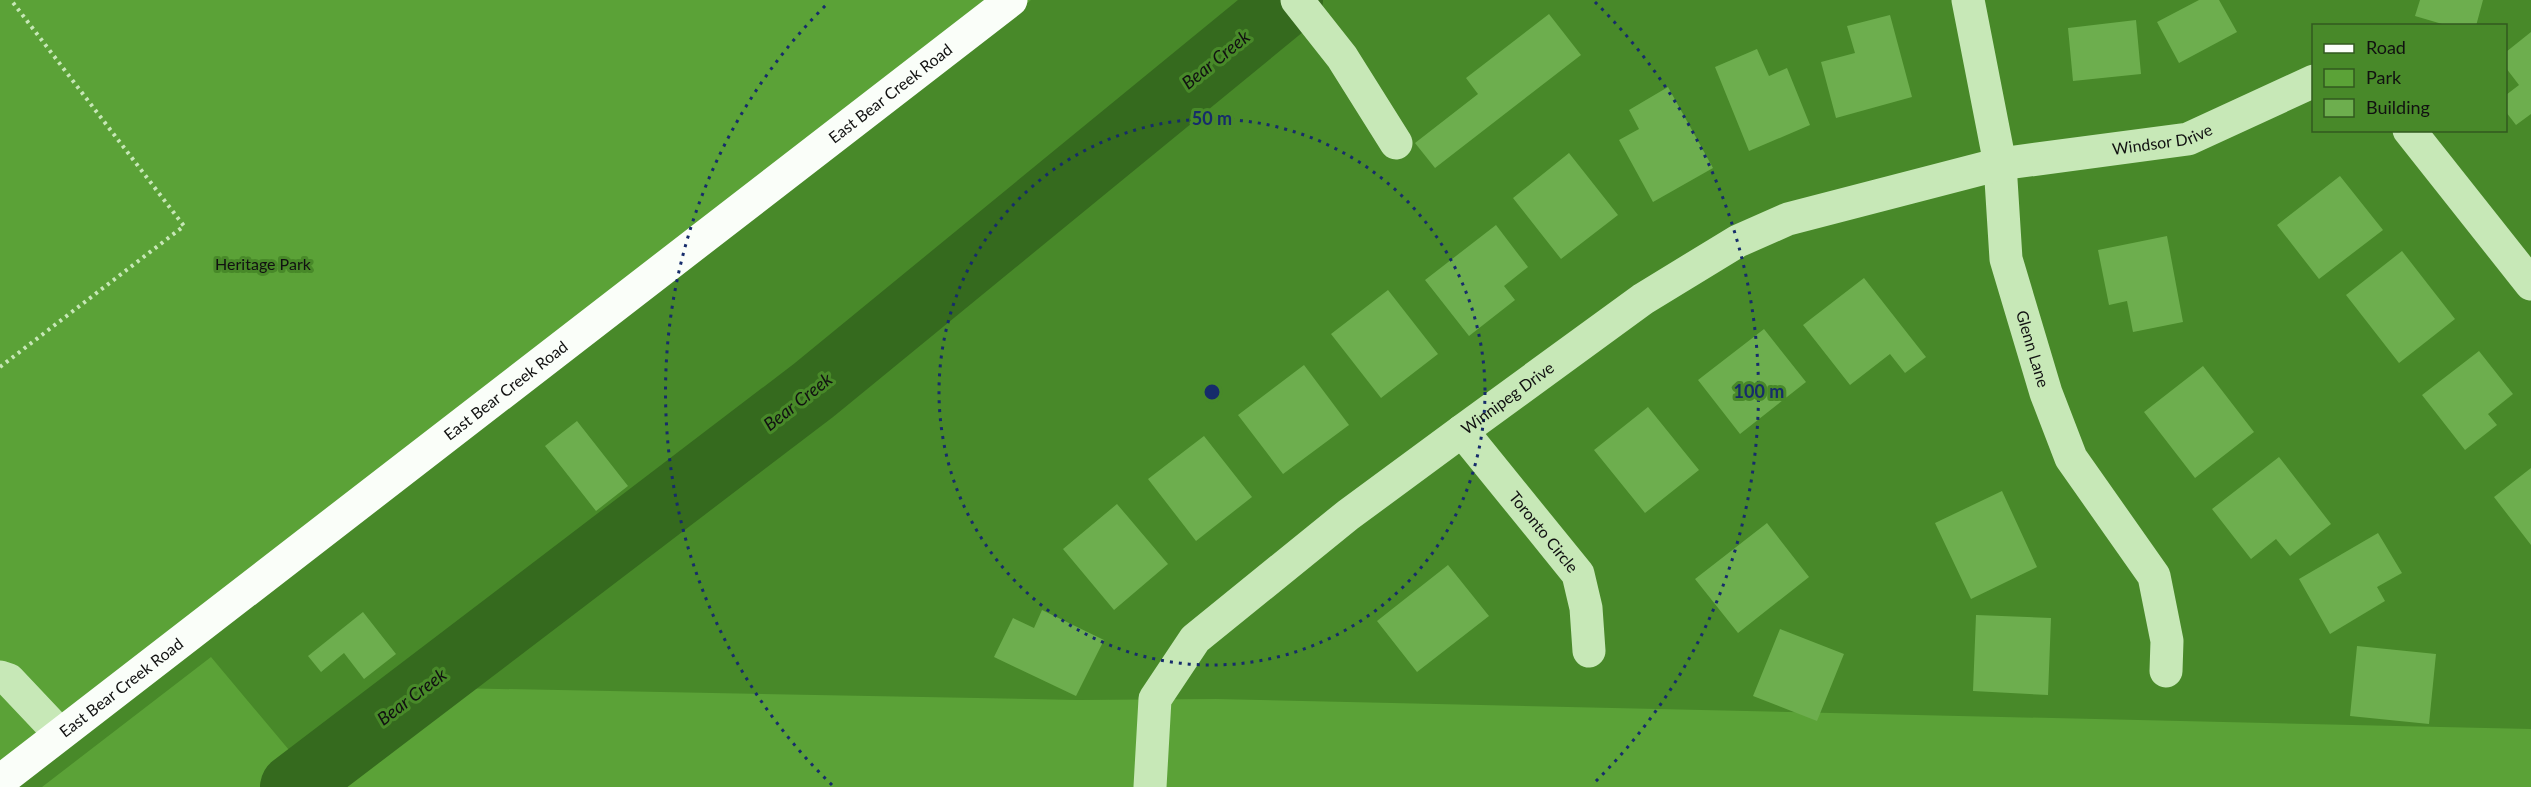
<svg xmlns="http://www.w3.org/2000/svg" width="2531" height="787" viewBox="0 0 2531 787" font-family="Lato,sans-serif">
  <style>
    .green { fill: #5ba237 }
    .lines { fill: none; stroke-linecap: round; stroke-linejoin: round }
    .river { stroke: #356a1e; stroke-width: 66 }
    .building { fill: #6dae4e }
    .path { stroke: #c7e8b7; stroke-width: 4; stroke-dasharray: 3 4.5; stroke-linecap: butt }
    .minor { stroke: #c7e8b7; stroke-width: 33 }
    .major { stroke: #fafef9; stroke-width: 33 }
    .ring { fill: none; stroke: #162c6b; stroke-width: 3; stroke-dasharray: 3 6 }
    .labels { text-anchor: middle; stroke-width: 6; stroke-linejoin: round; paint-order: stroke }
    .street-label { font-size: 16px; fill: #111; stroke: #488929 }
    .park-label { font-size: 16px; fill: #111; stroke: #488929 }
    .water-label { font-size: 18px; font-style: italic; fill: #111; stroke: #488929 }
    .centre { fill: #162c6b; stroke: #488929; stroke-width: 3 }
    .ring-label { font-size: 18px; text-anchor: middle; font-weight: bold; fill: #162c6b; stroke: #488929; stroke-width: 6; stroke-linejoin: round; paint-order: stroke }
  </style>
  <rect width="100%" height="100%" fill="#488929"/>
  <path class="green" d="M0,0H1031L17,787H0Z
    M211,657L310,775L451,688L1078,700L1216,699L2531,729V787H42Z"/>
  <g class="lines">
    <path class="river" d="M293,787L814,390L1290,0"/>
  </g>
  <path class="building" d="M2199,0H2219L2237,32L2179,63L2157,22Z
    M2420,0H2483L2476,26H2449L2415,16Z
    M1549,14L1581,55L1435,168L1415,143L1478,94L1466,78Z
    M1890,15L1912,97L1836,118L1821,62L1855,53L1847,26Z
    M2136,20L2141,74L2073,81L2068,28Z
    M2531,32V114L2516,125L2506,112V95L2519,85L2506,68V52Z
    M1757,49L1769,76L1787,68L1810,125L1749,151L1715,67Z
    M1668,87L1713,168L1653,202L1619,140L1639,129L1629,110Z
    M1569,153L1618,215L1561,259L1513,198Z
    M2340,176L2383,230L2319,279L2277,225Z
    M1496,225L1528,267L1504,286L1515,300L1469,336L1425,280Z
    M2167,236L2183,322L2133,332L2127,301L2109,305L2098,250Z
    M2402,251L2455,319L2399,363L2346,295Z
    M1864,278L1926,357L1905,373L1890,354L1850,385L1803,325Z
    M1388,290L1438,354L1381,398L1331,334Z
    M1764,329L1806,382L1740,434L1698,380Z
    M2479,351L2513,394L2488,414L2497,425L2465,450L2422,395Z
    M1304,365L1349,425L1283,474L1238,415Z
    M2203,366L2254,432L2195,478L2144,412Z
    M1648,407L1699,470L1645,513L1594,450Z
    M577,421L628,486L596,511L545,446Z
    M1204,436L1252,497L1196,541L1148,479Z
    M2279,457L2331,524L2290,556L2276,539L2251,559L2212,509Z
    M2531,468V545L2494,497Z
    M2002,491L2037,567L1971,599L1935,523Z
    M1117,504L1168,564L1114,610L1063,549Z
    M1767,523L1809,577L1738,633L1695,579Z
    M2378,533L2402,573L2377,587L2385,601L2330,634L2299,579Z
    M1448,565L1489,616L1417,672L1377,621Z
    M1042,610L1104,640L1076,696L994,657L1013,618L1034,628Z
    M363,612L396,654L364,679L344,653L321,672L308,656Z
    M1976,615L2051,618L2048,695L1973,691Z
    M1780,629L1844,654L1817,721L1753,696Z
    M2357,646L2436,654L2429,724L2350,716Z"/>
  <g class="lines">
    <path class="path" d="M0,367L184,226L11,0"/>
    <g class="minor">
      <path d="M1297,0L1342,57L1396,143"/>
      <path id="s1" d="M1968,0L2000,164L2006,259L2046,393L2071,458L2154,576L2167,641L2166,671"/>
      <path d="M2409,130L2531,284"/>
      <path id="s2" d="M1462,431L1578,574L1586,608L1589,651"/>
      <path d="M0,677L9,680L60,734"/>
      <path id="s3" d="M1150,787L1155,699L1195,639L1348,515L1462,431L1643,299L1738,241L1788,219L2000,164L2188,139L2314,81"/>
    </g>
    <path class="major" id="s4" d="M0,781L1011,0"/>
  </g>
  <g class="ring">
    <circle cx="1212" cy="392" r="273"/>
    <path d="M832 785A547 547 0 0 1 829 2M1595 2A547 547 0 0 1 1592 785"/>
  </g>
  <g class="labels">
    <g class="street-label">
      <text dy="6" stroke="none"><textPath href="#s4" startOffset="1125">East Bear Creek Road</textPath></text>
      <text dy="6" stroke="none"><textPath href="#s3" startOffset="1272">Windsor Drive</textPath></text>
      <text dy="6" stroke="none"><textPath href="#s1" startOffset="356">Glenn Lane</textPath></text>
      <text dy="6" stroke="none"><textPath href="#s4" startOffset="639">East Bear Creek Road</textPath></text>
      <text dy="6" stroke="none"><textPath href="#s3" startOffset="555">Winnipeg Drive</textPath></text>
      <text dy="6" stroke="none"><textPath href="#s2" startOffset="130">Toronto Circle</textPath></text>
      <text dy="6" stroke="none"><textPath href="#s4" startOffset="153">East Bear Creek Road</textPath></text>
    </g>
    <g class="park-label">
      <text x="263" y="270">Heritage Park</text>
    </g>
    <g class="water-label">
      <text transform="translate(1216 60) rotate(-39)" y="6">Bear Creek</text>
      <text transform="translate(798 402) rotate(-38)" y="6">Bear Creek</text>
      <text transform="translate(412 697) rotate(-37)" y="6">Bear Creek</text>
    </g>
  </g>
  <circle cx="1212" cy="392" r="9" class="centre"/>
  <g class="ring-label">
    <text x="1212" y="125">50 m</text>
    <text x="1759" y="398">100 m</text>
  </g>
  <rect x="2312" y="24" width="195" height="108" fill="#488929" stroke="#32591f" stroke-width="1.5"/>
  <rect x="2324" y="44" width="30" height="9" fill="#fafef9" stroke="#32591f" stroke-width="1.5"/>
  <text x="2366" y="54" font-size="18" fill="#111111">Road</text>
  <rect x="2324" y="69" width="30" height="18" fill="#5ba237" stroke="#32591f" stroke-width="1.5"/>
  <text x="2366" y="84" font-size="18" fill="#111111">Park</text>
  <rect x="2324" y="99" width="30" height="18" fill="#6dae4e" stroke="#32591f" stroke-width="1.5"/>
  <text x="2366" y="114" font-size="18" fill="#111111">Building</text>
</svg>
